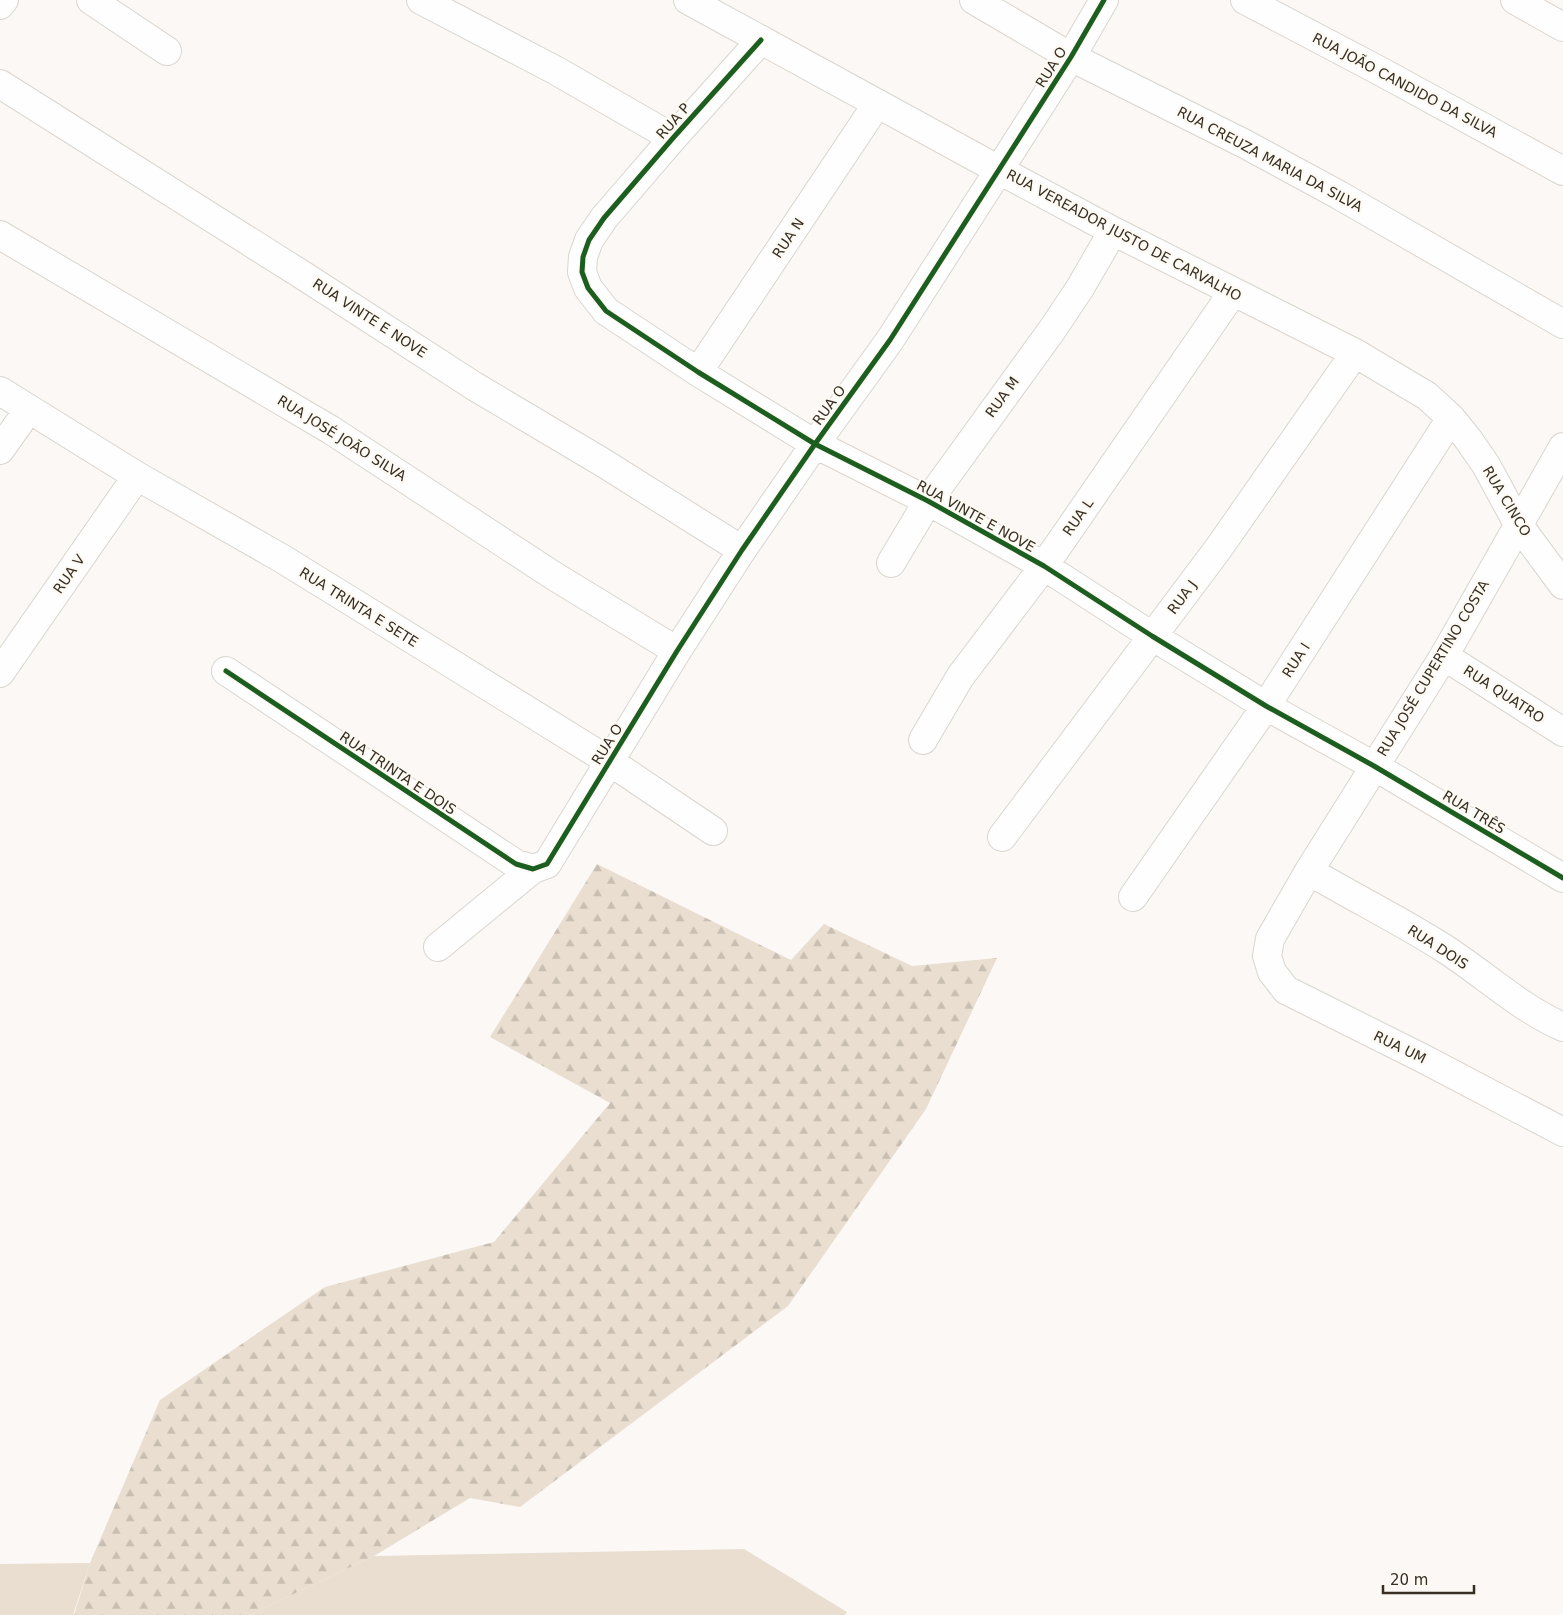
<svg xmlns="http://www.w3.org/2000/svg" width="1563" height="1615" viewBox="0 0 1563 1615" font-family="'DejaVu Sans',sans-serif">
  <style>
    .grass { fill: #e9ded0 }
    .forest { fill: url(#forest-firs) }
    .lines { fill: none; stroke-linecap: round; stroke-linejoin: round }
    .street-casing { stroke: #dad5ce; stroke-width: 30 }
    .secondary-casing { stroke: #dad5ce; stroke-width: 30 }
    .street { stroke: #fefefe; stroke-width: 28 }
    .secondary { stroke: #fefefe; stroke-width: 28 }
    .cycleway-casing { stroke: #fdf9f3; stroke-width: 8 }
    .cycleway { stroke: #1b5e20; stroke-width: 5 }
    .labels { text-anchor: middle; stroke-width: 4.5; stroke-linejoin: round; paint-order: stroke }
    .street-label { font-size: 14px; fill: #362e22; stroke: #fdf9f3 }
  </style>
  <defs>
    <pattern id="forest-firs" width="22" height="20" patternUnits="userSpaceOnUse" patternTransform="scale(1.25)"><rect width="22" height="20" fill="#e9ded0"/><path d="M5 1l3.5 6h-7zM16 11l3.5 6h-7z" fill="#c8bfb2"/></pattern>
  </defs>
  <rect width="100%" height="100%" fill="#fbf8f5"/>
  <path class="grass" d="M744,1549L847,1612L845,1615H249L374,1556Z
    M90,1563L73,1615H0V1564Z"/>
  <path class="forest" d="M597,864L791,960L824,924L912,966L997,958L926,1109L788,1306L520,1507L470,1498L374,1556L249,1615H74L90,1563L160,1400L325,1287L494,1242L610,1103L490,1037Z"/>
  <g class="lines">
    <g class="street-casing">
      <path id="street" d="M91,0L167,51
        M421,0L555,70L673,138
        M974,0L1071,57L1245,144L1339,195L1563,324
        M1245,0L1378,70L1563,171
        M1515,0L1563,27
        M761,40L673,138L604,218L589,240L583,257L582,272L588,288L606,311L698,372L815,444L928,501L1044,566L1152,636L1266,706L1374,766L1563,878
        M0,84L304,276L474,386L602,462L742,550
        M0,235L331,430L554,576L677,651
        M698,372L877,104
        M0,391L137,476L281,558L341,595L609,761L713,831
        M1563,447L1444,656L1309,871L1270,939L1267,956L1272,972L1286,990L1424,1059L1563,1132
        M0,450L29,409
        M891,563L928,501L1052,330L1080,288L1113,231
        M1444,656L1563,732
        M226,671L516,864L533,869L547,864L677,651L742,550L815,444L890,340L999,170L1113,231L1355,353L1427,396L1451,418L1468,439L1486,465L1518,524L1563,585
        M0,673L137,476
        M923,740L960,677L1044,566L1233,292
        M1002,837L1218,549L1355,353
        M1309,871C1353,897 1399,920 1442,947C1483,973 1518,1007 1563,1027
        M1133,897L1266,706L1451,418
        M438,947L533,869"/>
    </g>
    <g class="secondary-casing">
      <path id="secondary" d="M688,0L999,170L1071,57L1104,0
        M0,5L4,0"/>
    </g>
    <use href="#street" class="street"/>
    <use href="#secondary" class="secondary"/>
    <g class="cycleway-casing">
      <path id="cycleway" d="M761,40L673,138L604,218L589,240L583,257L582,272L588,288L606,311L698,372L815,444L928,501L1044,566L1152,636L1266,706L1374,766L1563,878
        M226,671L516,864L533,869L547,864L677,651L742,550L815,444L890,340L1071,57L1104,0"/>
    </g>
    <use href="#cycleway" class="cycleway"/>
  </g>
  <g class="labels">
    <g class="street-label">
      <text transform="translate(1051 67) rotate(-58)" y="5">RUA O</text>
      <text transform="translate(1405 85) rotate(28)" y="5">RUA JOÃO CANDIDO DA SILVA</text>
      <text transform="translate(673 121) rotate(-48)" y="5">RUA P</text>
      <text transform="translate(1270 159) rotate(28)" y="5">RUA CREUZA MARIA DA SILVA</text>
      <text transform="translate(1124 235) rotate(28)" y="5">RUA VEREADOR JUSTO DE CARVALHO</text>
      <text transform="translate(788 238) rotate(-56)" y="5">RUA N</text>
      <text transform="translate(370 318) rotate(33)" y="5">RUA VINTE E NOVE</text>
      <text transform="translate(1002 397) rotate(-54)" y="5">RUA M</text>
      <text transform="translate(829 405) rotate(-54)" y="5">RUA O</text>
      <text transform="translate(342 438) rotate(32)" y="5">RUA JOSÉ JOÃO SILVA</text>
      <text transform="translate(1507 501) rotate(59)" y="5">RUA CINCO</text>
      <text transform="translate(976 516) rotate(29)" y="5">RUA VINTE E NOVE</text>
      <text transform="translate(1078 517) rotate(-55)" y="5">RUA L</text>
      <text transform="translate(69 574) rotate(-55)" y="5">RUA V</text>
      <text transform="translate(1182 597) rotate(-53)" y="5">RUA J</text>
      <text transform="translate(359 607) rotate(32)" y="5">RUA TRINTA E SETE</text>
      <text transform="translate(1296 660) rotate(-57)" y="5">RUA I</text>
      <text transform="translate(1433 668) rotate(-59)" y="5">RUA JOSÉ CUPERTINO COSTA</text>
      <text transform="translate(1504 694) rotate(33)" y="5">RUA QUATRO</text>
      <text transform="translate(607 744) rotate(-58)" y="5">RUA O</text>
      <text transform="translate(398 773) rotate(34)" y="5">RUA TRINTA E DOIS</text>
      <text transform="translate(1474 812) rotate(31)" y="5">RUA TRÊS</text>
      <text transform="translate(1438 947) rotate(33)" y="5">RUA DOIS</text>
      <text transform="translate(1400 1047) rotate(26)" y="5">RUA UM</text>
    </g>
  </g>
  <path d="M1383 1585v8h91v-8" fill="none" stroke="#362e22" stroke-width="2.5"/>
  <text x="1390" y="1585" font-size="15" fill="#362e22" stroke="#fdf9f3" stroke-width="4" paint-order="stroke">20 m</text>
</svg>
